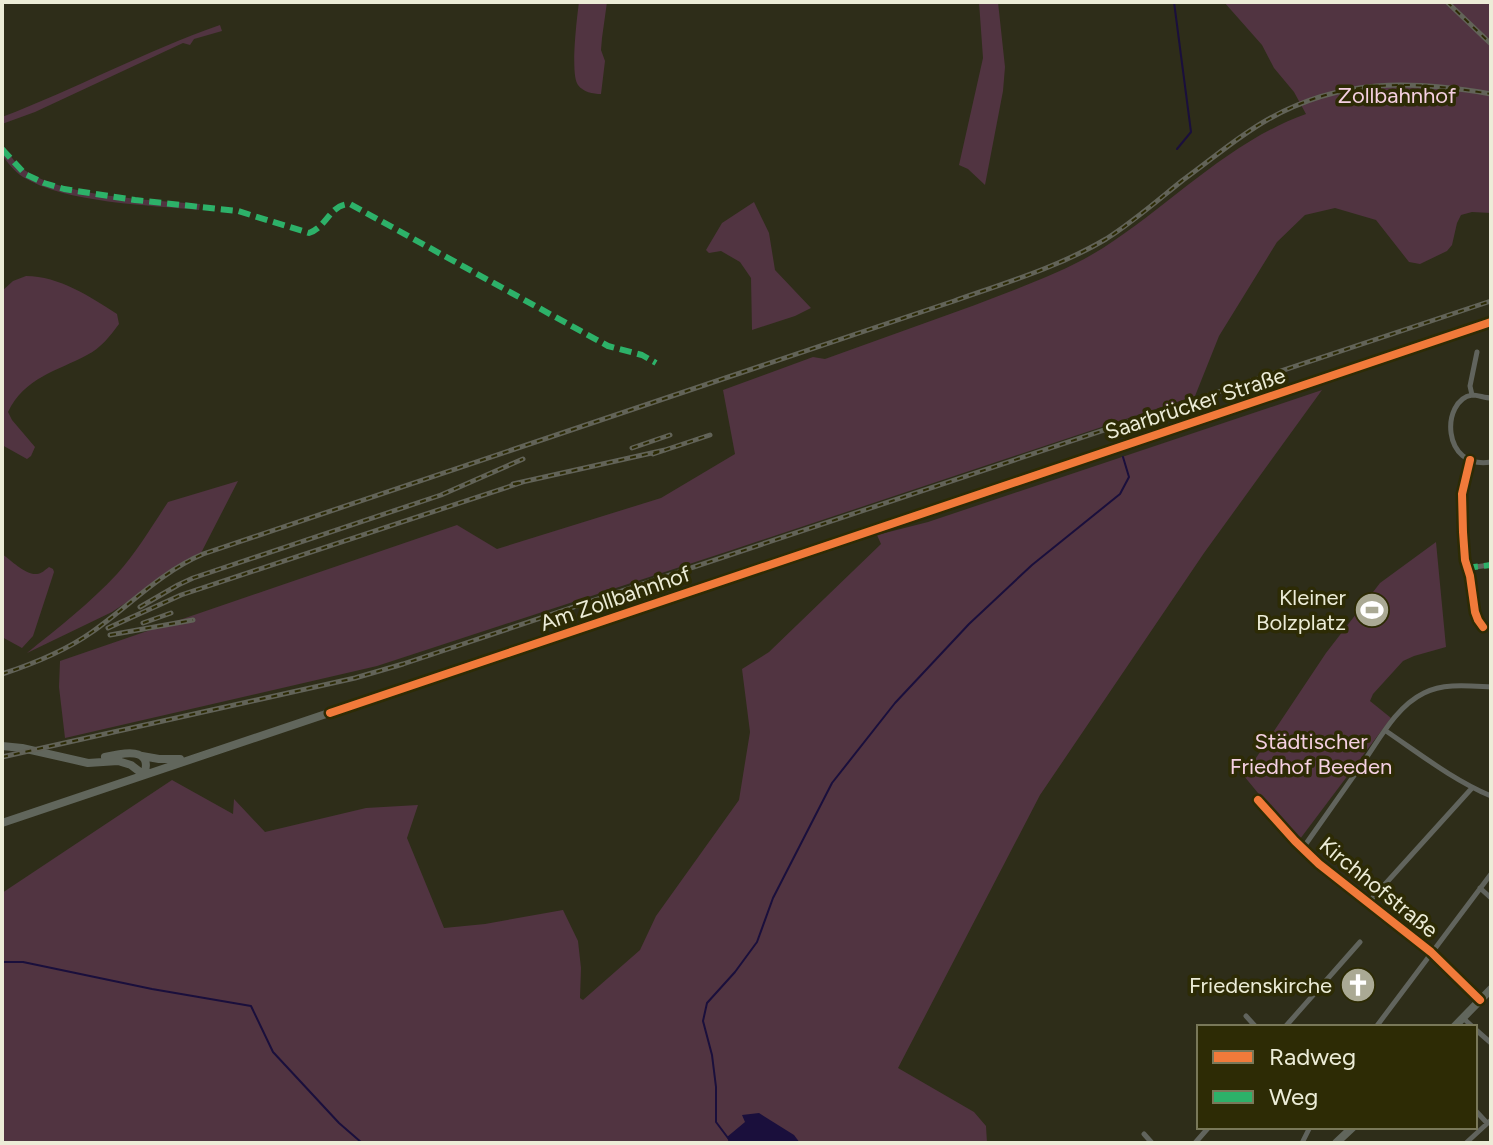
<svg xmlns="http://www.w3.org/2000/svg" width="1493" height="1145" viewBox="0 0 1493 1145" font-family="Figtree,sans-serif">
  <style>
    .green { fill: #513441 }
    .water { fill: #1a0f3c }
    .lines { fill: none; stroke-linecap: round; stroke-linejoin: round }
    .stream { stroke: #1a0f3c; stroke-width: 2 }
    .street { stroke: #61645d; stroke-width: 5 }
    .secondary { stroke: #61665c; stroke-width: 8 }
    .rail-casing { stroke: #626358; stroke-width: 5 }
    .rail { stroke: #2d2b05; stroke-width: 2; stroke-dasharray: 6; stroke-linecap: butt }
    .quiet { stroke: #2db169; stroke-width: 6; stroke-dasharray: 12 6; stroke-linecap: butt }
    .cycleway-casing { stroke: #2d2b05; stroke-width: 13 }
    .cycleway { stroke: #f17a3a; stroke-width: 8 }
    .labels { text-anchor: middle; stroke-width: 7; stroke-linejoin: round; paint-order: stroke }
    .park-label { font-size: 22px; fill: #f5d0e2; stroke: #2d2b05 }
    .street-label { font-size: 22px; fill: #ececd7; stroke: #2d2b05 }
    .poi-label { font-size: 22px; fill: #ececd7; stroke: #2d2b05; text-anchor: end }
  </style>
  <rect width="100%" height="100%" fill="#2e2d19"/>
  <path class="green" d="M579,2H607L602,38L601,50L605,61L601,94C593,94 583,92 578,85C570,75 577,17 579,2Z
    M979,2H998L1005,67L1003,91L985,185L968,169L959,165L983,58Z
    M1224,2H1488L1491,5V213L1472,212L1461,215L1457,223L1452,245L1447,251L1420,264L1409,262L1376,220L1335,208L1305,215L1277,242L1219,336L1195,396L729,551L377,666L65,738L59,687L60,661L457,525L497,549L661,498L735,454L723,390L813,357L825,359C875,341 925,323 975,305C1018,288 1063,273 1103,248C1172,204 1228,142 1306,114L1294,92L1274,68L1262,45Z
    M220,25L222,31L194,39L190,45L183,43L35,112L2,124V117C76,89 145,51 220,25Z
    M2,144C8,152 14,162 22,168C59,197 153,200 200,204L199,210C149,205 65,203 23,177C14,171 8,163 2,155Z
    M754,202L769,233L775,270L811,308L795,316L752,330L751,278L740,262L721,251L709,253L706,250L722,223Z
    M26,276C59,276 91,297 117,314L119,324C110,336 101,348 87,355C57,371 24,378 8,412L12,420L35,447L31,456L27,459L2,445V291L13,281Z
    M1322,390L1204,553L1040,795L898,1068L974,1112L986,1126L987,1143H2V893L172,780L233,814L234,799L265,832L366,808L418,805L407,838L444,928L485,924L563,910L578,941L581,968L580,998L583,1000L640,950L656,916L739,800L750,732L742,669L769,652L881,544L877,535L928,522Z
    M238,481L201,553L112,612L27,653C58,628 90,603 117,574C137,552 152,526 168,502Z
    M1436,542L1446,647L1414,656L1403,661L1373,694L1370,701L1391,718L1300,839L1272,810L1244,776L1326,653L1380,583Z
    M2,554C11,560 25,575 37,574C41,574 45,570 49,567L53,569L54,572L33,636L22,648L2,637Z"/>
  <path class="water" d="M759,1113L794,1135L800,1143H729L727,1137L745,1122L742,1115Z"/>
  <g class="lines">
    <path class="stream" d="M1174,2L1191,132L1177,149
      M2,962H23L152,989L251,1006L273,1052L339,1123L362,1143
      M728,1138L716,1122V1087L712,1055L703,1021L707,1003L735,972L757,942L773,898L832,783L895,703L969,624L1032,565L1120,494L1129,477L1123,457"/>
    <path class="street" d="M1472,395L1470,386L1477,352
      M1491,398C1485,398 1478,395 1472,395C1441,400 1441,470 1491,462
      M1470,460L1462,494L1463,532L1465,560L1470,576L1475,612L1478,620L1483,627
      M1466,568L1491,565
      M1386,731C1420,754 1453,780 1491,796
      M1258,800L1295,841L1319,864L1431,952L1480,1000
      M1303,848C1322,821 1341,794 1360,767C1378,742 1395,707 1424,693C1444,683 1469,686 1491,687
      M1480,888L1491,898
      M1368,903L1472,788
      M1246,1016L1256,1027
      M1463,1018L1473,1027
      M1285,1027L1360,942
      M1376,1027L1491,874
      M1475,1029L1491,1043
      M1475,1110L1487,1123
      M1144,1134L1152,1143
      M1195,1143L1209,1127
      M1302,1143L1310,1127
      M1466,1143L1491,1120"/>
    <path class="secondary" d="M2,746L22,748L88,763L118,761L131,765L144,775
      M142,756L159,759H180
      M105,757C122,753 154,746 144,775
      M2,823L1491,322
      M1454,1027L1491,989
      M1336,1143L1353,1127"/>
    <g class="rail-casing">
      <path id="rail" d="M1447,2L1491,44
        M632,448L670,435
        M653,454L710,435
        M513,484L665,450
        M140,607L178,585L193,578L441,495L523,459
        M143,623L171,613
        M108,628L181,595L523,482
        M110,635L193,620
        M2,674C33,664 65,651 92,632C129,606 161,572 203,554L954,301C1005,283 1059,267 1106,239C1133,222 1158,200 1183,180C1211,160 1237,137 1267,120C1340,78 1411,80 1491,94
        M2,757L355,678L403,664L1491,301"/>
    </g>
    <use href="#rail" class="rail"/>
    <path class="quiet" d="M2,149L25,174L44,183L64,189L135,200L238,211L309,233C327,227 330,204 350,204L608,346L642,355L656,363
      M1466,568L1491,565"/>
    <g class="cycleway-casing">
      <path id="cycleway" d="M1470,460L1462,494L1463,532L1465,560L1470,576L1475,612L1478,620L1483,627
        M330,713L1491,322
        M1258,800L1295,841L1319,864L1431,952L1480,1000"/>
    </g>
    <use href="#cycleway" class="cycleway"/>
  </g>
  <defs>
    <g id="stadium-disc" transform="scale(1.8)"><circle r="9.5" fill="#aaa994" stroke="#2d2b05"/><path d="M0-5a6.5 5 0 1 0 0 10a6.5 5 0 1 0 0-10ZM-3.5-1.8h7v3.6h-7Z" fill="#fff"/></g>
    <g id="church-disc" transform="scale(1.8)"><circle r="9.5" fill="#aaa994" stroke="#2d2b05"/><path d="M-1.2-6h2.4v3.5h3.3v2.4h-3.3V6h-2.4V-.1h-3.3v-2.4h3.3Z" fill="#fff"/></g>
  </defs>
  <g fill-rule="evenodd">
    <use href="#stadium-disc" x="1372" y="610"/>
    <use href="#church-disc" x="1358" y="985"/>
  </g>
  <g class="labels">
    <g class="park-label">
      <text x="1397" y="103">Zollbahnhof</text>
      <text x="1311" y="749">Städtischer<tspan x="1311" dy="25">Friedhof Beeden</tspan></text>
    </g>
    <g class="street-label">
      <text transform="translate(1195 403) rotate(-18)" y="8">Saarbrücker Straße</text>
      <text transform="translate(615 598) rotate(-19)" y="8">Am Zollbahnhof</text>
      <text transform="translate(1379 887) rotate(39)" y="8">Kirchhofstraße</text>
    </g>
    <g class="poi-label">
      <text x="1346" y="605">Kleiner<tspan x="1346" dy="25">Bolzplatz</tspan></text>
      <text x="1332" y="993">Friedenskirche</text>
    </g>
  </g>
  <rect width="1493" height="1145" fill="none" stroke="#ececd7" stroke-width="8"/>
  <rect x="1197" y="1025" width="280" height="104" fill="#2d2b05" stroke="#797859" stroke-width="2"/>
  <rect x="1213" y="1051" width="40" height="12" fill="#f17a3a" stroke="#797859" stroke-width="2"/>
  <text x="1269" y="1065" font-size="24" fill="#ececd7">Radweg</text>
  <rect x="1213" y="1091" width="40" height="12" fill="#2db169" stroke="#797859" stroke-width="2"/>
  <text x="1269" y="1105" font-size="24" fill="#ececd7">Weg</text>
</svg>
